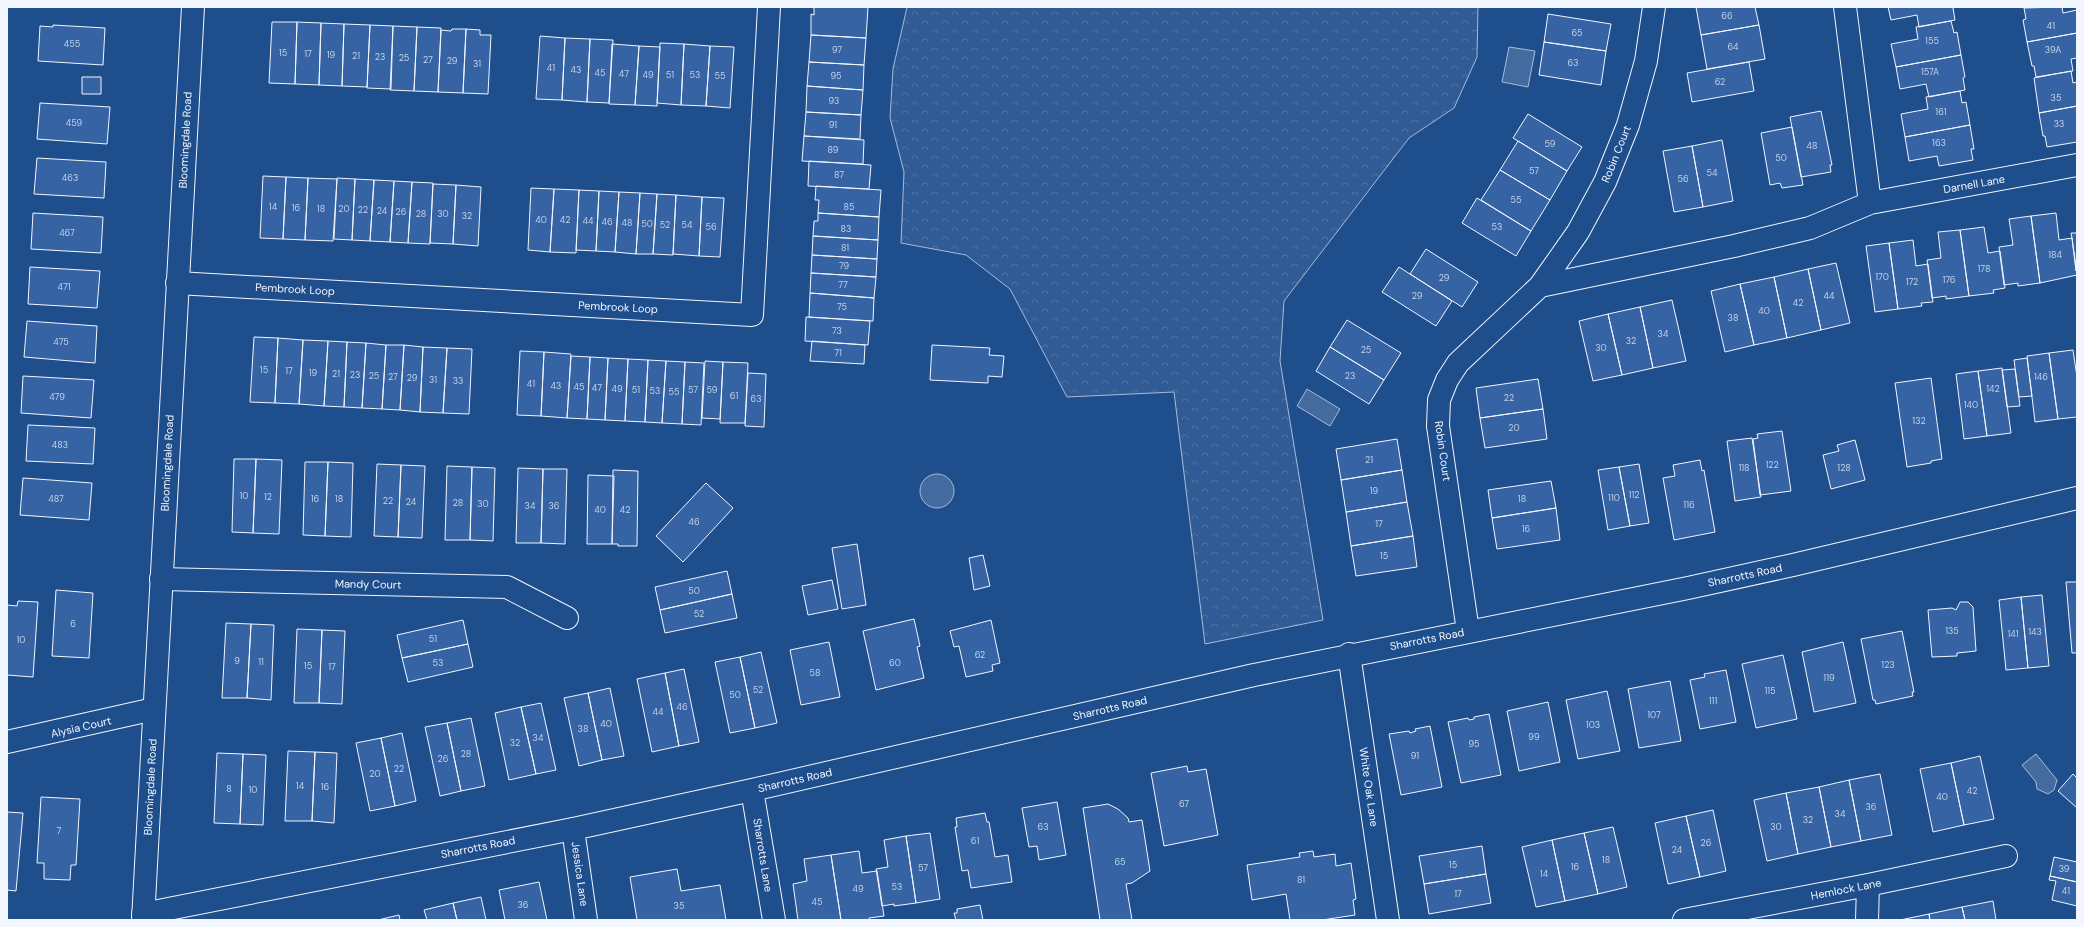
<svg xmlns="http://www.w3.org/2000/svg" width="2084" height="927" viewBox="0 0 2084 927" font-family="'DM Sans',sans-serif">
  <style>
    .forest { fill: url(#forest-crowns); stroke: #a8bbd7 }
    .water { fill: #446ba0; stroke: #a8bbd7 }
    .building { fill: #3563a3; stroke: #f2f6ff }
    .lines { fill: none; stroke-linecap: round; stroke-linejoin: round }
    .minor-casing { stroke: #f2f6ff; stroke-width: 24 }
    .tertiary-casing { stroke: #f2f6ff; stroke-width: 24 }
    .minor { stroke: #1f4e8c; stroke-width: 22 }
    .tertiary { stroke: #1f4e8c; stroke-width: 22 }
    .labels { text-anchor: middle; stroke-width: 3; stroke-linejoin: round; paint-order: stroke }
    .number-label { font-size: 9px; fill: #c3d1e8 }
    .street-label { font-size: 11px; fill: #f2f6ff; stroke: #1f4e8c }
  </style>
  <defs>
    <pattern id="forest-crowns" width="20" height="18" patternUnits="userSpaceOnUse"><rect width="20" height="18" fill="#305b95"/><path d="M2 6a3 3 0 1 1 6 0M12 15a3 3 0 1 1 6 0" fill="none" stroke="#4e73a5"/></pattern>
  </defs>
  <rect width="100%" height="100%" fill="#1f4e8c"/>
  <path class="forest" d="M907,7H1478L1477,57L1454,108L1409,138L1284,301L1280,361L1323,620L1205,644L1174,392L1067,397L1010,289L966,255L901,243L904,172L890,118L893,69Z"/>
  <path class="water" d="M1509,47L1535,51L1528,87L1502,82Z
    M1307,389L1340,409L1330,426L1297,406Z
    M920 491a17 17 0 1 1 34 0a17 17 0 1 1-34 0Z
    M2036,754L2057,780L2054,790L2048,794L2037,789L2036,782L2022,765Z"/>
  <path class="building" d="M814,7H868L866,38L811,35V14L814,15Z
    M1696,7H1755L1759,25L1701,35Z
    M1888,7H1956L1953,8L1955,20L1919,27L1917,15L1891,20Z
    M2062,7L2063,13L2077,10V33L2027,42L2023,20L2026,19L2024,8Z
    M1548,14L1611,24L1606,51L1544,42Z
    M1951,21L1954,33L1957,32L1961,55L1896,67L1891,44L1918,39L1916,27Z
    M272,22H297L295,84L269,83Z
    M297,22L321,23L319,85L295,84Z
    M321,23L344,24L342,86L319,85Z
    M344,24L370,25L367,87L342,86Z
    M53,25L105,28L103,65L38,61L40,26L53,27Z
    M370,25L393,26L391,89L367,88Z
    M1759,25L1765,59L1707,69L1701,35Z
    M393,26L417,27L414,91L390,90Z
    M417,27L441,28L438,92L414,91Z
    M452,29H466L463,93L438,92L441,30L451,31Z
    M466,29L480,30V35H491L488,94L463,93Z
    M2077,33V58L2071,59L2073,71L2036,77L2034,66H2032L2027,42Z
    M811,35L866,38L864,65L809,62Z
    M540,36L565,38L562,100L536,99Z
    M565,38L590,39L587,102L562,100Z
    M590,39L613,40L609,103L587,102Z
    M1544,42L1606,51L1601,85L1539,75Z
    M660,43L684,44L681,105L657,103Z
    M612,44L639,46L635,105L609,104Z
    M684,44L710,46L706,106L681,105Z
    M639,46L660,47L657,106L635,105Z
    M710,46L734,47L730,108L706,106Z
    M1961,55L1965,77L1963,78L1965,90L1929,97L1926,84L1900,89L1896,67Z
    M809,62L864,65L863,90L807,86Z
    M1749,62L1754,91L1692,102L1687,73Z
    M2071,71L2073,83L2077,82V106L2039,113L2034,78Z
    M82,77H101V94H82Z
    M807,86L863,90L861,115L806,112Z
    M1960,91L1962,103L1966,102L1970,125L1905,137L1901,114L1928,109L1926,97Z
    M40,103L110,107L107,144L37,139Z
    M2077,106V142L2047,147L2045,136H2043L2039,113Z
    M1821,111L1832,165H1830L1831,172L1801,177L1790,117Z
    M806,112L861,115L860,139L804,136Z
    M1528,114L1582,147L1567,171L1513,138Z
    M1970,125L1974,149H1971L1973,160L1939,166L1937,156L1909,161L1905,137Z
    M1792,127L1803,185L1782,188L1780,183L1770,185L1761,133Z
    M804,136L864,140L863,164L802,161Z
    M1722,140L1733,201L1703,207L1692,146Z
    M1518,141L1567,171L1550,200L1500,170Z
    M1692,146L1703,207L1674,212L1663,151Z
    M37,158L106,162L104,198L34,194Z
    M809,161L871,165L869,189L808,186Z
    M1500,170L1550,200L1531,231L1481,200Z
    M263,176L286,177L283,239L260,238Z
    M286,177L308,178L305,240L283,239Z
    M308,178L337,179L333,241L305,240Z
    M337,178L355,179L352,240L334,239Z
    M355,179L374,180L370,241L352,240Z
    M374,180L394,181L390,242L370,241Z
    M394,181L412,182L408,243L390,242Z
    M412,182L433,183L430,244L408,243Z
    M433,184L456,185L453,244L430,243Z
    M456,185L481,187L478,246L453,244Z
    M816,186L881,190L879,217L818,213L819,200H815Z
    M531,188L554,189L550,252L528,250Z
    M554,189L579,190L576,253L550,252Z
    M579,190L599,191L596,251L576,250Z
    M599,191L619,192L615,252L596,251Z
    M619,192L640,193L636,254L615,252Z
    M640,193L657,194L653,254H636Z
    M657,194L676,195L673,255L653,254Z
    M676,195L702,197L699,256L673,254Z
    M702,197L724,198L720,257L699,256Z
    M1477,198L1531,231L1516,256L1462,223Z
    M33,213L103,217L101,253L31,249Z
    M818,213L879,217L878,240L813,236L814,221H818Z
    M2056,213L2059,240L2072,238L2077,275L2040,283L2031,216Z
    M2031,216L2040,283L2018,286V283L2004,285L1999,247L2013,245L2009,219Z
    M1984,227L1988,253L2000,251L2005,288L1993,290L1994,293L1969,296L1960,230Z
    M1960,230L1969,296L1946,299V296L1932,298L1927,260L1941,258L1938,232Z
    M2071,233H2077L2076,271L2072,238Z
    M813,236L878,240L877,259L812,255Z
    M1913,240L1916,266L1928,264L1933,302L1921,303L1922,306L1898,309L1889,243Z
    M1889,243L1898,309L1875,312L1866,246Z
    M1426,249L1478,282L1462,307L1410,274Z
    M812,255L877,259L876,277L811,273Z
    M1836,263L1850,323L1821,330L1808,269Z
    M30,267L100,271L97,308L28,304Z
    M1399,267L1452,301L1436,326L1382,292Z
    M1808,269L1821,330L1787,338L1774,277Z
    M811,273L876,277L874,298L810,293Z
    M1774,277L1787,338L1754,345L1740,284Z
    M1740,284L1754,345L1725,352L1711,291Z
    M810,293L874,298L873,321L809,317Z
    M1672,300L1686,361L1653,368L1640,307Z
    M1640,307L1653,368L1622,375L1608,314Z
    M1608,314L1622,375L1593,381L1579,321Z
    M806,317L870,321L868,345L805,341Z
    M1347,320L1401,353L1384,380L1330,347Z
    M27,321L97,326L95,363L24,357Z
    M254,337L278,338L275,403L250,402Z
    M278,338L303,340L299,404L275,403Z
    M303,340L328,341L324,406L299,404Z
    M328,341L347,342L344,407L324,406Z
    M812,341L865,345L864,364L810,361Z
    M347,342L366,343L362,408L344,407Z
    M366,343L386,345L382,409L362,408Z
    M386,345H404L400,410L382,409Z
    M404,345L423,347L420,412L400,410Z
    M932,345L990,348L989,355L1004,356L1002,377L988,376V383L930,380Z
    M423,347L447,348L443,413L420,412Z
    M1330,347L1384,380L1369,404L1316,371Z
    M447,348L472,349L469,414L443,413Z
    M2073,350L2077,377V417L2058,419L2049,353Z
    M520,351L544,352L541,416L517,415Z
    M544,352L571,354L567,418L541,416Z
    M2049,353L2058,419L2035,422L2027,356Z
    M571,356L590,357L587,419L567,418Z
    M590,357L608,358L605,420L587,419Z
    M608,358L628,359L625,421L605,420Z
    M2027,358L2032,396L2019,397L2014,360Z
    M628,359L648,360L645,422L625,421Z
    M648,360L666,361L662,423L645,422Z
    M666,361L685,362L682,424L662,423Z
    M705,361L723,362L720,419L702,418Z
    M685,362L704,363L701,425L682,424Z
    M723,362L748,363L745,423H720Z
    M2002,368L2011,433L1987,436L1978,371Z
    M2015,369L2020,406L2007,407L2002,370Z
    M1978,371L1987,436L1964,439L1956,374Z
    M748,373L766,374L764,427L745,426Z
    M23,376L94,380L91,418L21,413Z
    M1931,378L1942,459L1931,461V463L1907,467L1895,383Z
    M1538,379L1543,409L1480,418L1476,388Z
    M1543,409L1547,439L1485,448L1480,418Z
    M28,425L95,428L93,464L26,461Z
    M1782,431L1791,491L1760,495L1753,439L1758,438L1757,434Z
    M1752,438L1761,497L1735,501L1727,441Z
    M1397,439L1402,470L1341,480L1336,449Z
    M1855,440L1865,480L1831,489L1823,455L1839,451L1837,445Z
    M234,459H256L253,533L232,532Z
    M256,459L282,460L279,534L253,533Z
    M1700,460L1702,471L1704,470L1715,532L1674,540L1663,478L1675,476L1673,465Z
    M305,462H328L325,536L303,535Z
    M328,462L353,463L351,537L325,536Z
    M377,464L401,465L398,537L374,536Z
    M1639,464L1649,523L1630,526L1619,467Z
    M401,465L425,466L422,538L398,537Z
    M447,466L472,467L470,540H445Z
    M472,467L495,468L493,541L470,540Z
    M1619,467L1630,526L1608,530L1598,470Z
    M518,468L543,469L541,543H516Z
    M543,469H567L565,544L541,543Z
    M613,470L638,471L637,546H618V544H612Z
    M1402,470L1407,502L1346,512L1341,480Z
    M588,475L614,476L612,544H587Z
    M23,478L92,483L89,520L20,515Z
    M1551,481L1556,508L1492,518L1488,490Z
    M706,483L733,508L683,562L656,536Z
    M1407,502L1413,536L1351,546L1346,512Z
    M1556,508L1560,540L1497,549L1492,518Z
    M1413,536L1417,567L1356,576L1351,546Z
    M857,544L866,605L842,609L832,548Z
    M983,555L990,586L974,590L969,558Z
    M727,571L732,594L660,610L655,587Z
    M832,580L838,609L808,615L802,586Z
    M2066,582H2077V653H2072Z
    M56,590L93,593L89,658L52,656Z
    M732,594L737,618L665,633L660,610Z
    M2042,595L2049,666L2028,668L2021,597Z
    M2021,597L2028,668L2006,670L1999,600Z
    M18,601L38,602L33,677L7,675V605L17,606Z
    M1960,602H1968L1973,607L1976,651L1957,653V656L1932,657L1928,610L1952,608L1956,610Z
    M914,619L920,646L917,647L924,678L876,690L863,631Z
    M463,620L468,644L402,658L397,635Z
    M991,620L1000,663L992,665L993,671L966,677L959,646L954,647L950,631Z
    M226,623L251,624L247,698H222Z
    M251,624L274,625L271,700L247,698Z
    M297,629L322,630L319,703H294Z
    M322,630L345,631L342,704L319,703Z
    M1902,631L1914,692H1912L1913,696L1876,704L1875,700H1873L1861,639Z
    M829,642L840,697L801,705L790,650Z
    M1843,642L1856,703L1814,712L1802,652Z
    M468,644L473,667L408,682L402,658Z
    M761,652L777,723L755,728L740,657Z
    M1783,655L1797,719L1756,728L1742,664Z
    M740,657L755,728L730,733L715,662Z
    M684,669L699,742L679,746L665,673Z
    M1726,670L1736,722L1700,729L1690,680L1705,677L1704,674Z
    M665,673L679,746L652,752L637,679Z
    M1670,681L1681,741L1639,748L1628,689Z
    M610,688L624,756L602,760L588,693Z
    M1607,691L1620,751L1578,759L1566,700Z
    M588,693L602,760L579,766L564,698Z
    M1548,702L1560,762L1519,771L1507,711Z
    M541,703L556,770L536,774L521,707Z
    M521,707L536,774L509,780L495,713Z
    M1489,714L1501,775L1461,783L1448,722L1468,718L1469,720L1474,719V717Z
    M471,718L485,786L461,791L447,723Z
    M447,723L461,791L440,796L425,727Z
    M1430,726L1442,787L1401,795L1389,734L1409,731L1410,733L1416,731L1415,729Z
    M402,733L416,801L395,806L381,738Z
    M381,738L395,806L370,811L356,743Z
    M288,751L315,752L312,821H285Z
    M315,752L337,753L334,823L312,821Z
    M217,753L243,754L240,824L214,823Z
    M243,754L266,755L263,825L240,824Z
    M1980,756L1994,819L1964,825L1951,763Z
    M1951,763L1964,825L1933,832L1920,769Z
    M1187,766L1188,772L1206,769L1218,835L1164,846L1151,773Z
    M1880,774L1892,835L1861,841L1849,780Z
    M2073,774L2077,778V808L2058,791Z
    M1849,780L1861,841L1831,847L1819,787Z
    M1819,787L1831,847L1798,854L1786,793Z
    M1786,793L1798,854L1767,861L1754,800Z
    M41,797L80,799L76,865H71L70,880L44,879V863H37Z
    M1057,802L1066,855L1039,860L1037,846L1029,847L1022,808Z
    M1108,804L1118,809L1128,818L1129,822L1142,820L1150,871L1132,883L1126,884L1132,920H1100L1083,808Z
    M1713,810L1726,871L1700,877L1686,816Z
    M7,812L23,813L16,891L7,890Z
    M985,813L987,822H989L995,857L1008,855L1012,882L971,888L968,870L962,871L955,827H957L956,818Z
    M1686,816L1700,877L1668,884L1655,823Z
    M1613,827L1627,887L1598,894L1584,833Z
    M930,833L940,899L916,903L906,836Z
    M1584,833L1598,894L1565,901L1552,840Z
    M906,836L916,903L894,906V904L882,906L876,869L888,867L884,840Z
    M1552,840L1565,901L1536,907L1522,847Z
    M1482,846L1486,874L1424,884L1419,856Z
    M859,851L862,873L877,871L884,916L869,918L870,920H841L831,855Z
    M1313,851L1314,857L1335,854L1336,866L1351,863L1356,899L1353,900L1355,915L1322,920H1290L1286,894L1252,900L1247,865L1300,857L1299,853Z
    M831,855L841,920H798L793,884L807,881L804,859Z
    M2054,857L2077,862V882L2050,876Z
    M677,869L681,891L720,885L726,920H637L630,877Z
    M1486,874L1491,903L1429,914L1424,884Z
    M2050,876L2077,882V906L2052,900L2056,881L2049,880Z
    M539,882L547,920H505L499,890Z
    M481,897L486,920H457L453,903Z
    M1993,901L1996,920H1965L1962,907Z
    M453,903L457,920H427L424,910Z
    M980,905L983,920H956L954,913H957V909Z
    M1962,907L1965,920H1930L1929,914Z
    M1929,914L1930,920H1900Z
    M399,915L400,920H378Z"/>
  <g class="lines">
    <g class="minor-casing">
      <path id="minor" d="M1845,7L1870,203
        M177,283L752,315L769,7
        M1540,286L1578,232L1605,182L1628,125L1646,61L1654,7
        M161,579L507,587L567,618
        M1468,631L1438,426L1439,400L1447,380L1458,363L1540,286L1734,246L1810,228L1870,203L2077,165
        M1349,654L1388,920
        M7,742L154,709
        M752,790L774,920
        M573,829L586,920
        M143,914L573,829L752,790L1254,675L1688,588L1793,565L2077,498
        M1684,920L1868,885L2006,856
        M1867,920L1868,885"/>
    </g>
    <g class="tertiary-casing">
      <path id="tertiary" d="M143,920L193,7"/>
    </g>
    <use href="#minor" class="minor"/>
    <use href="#tertiary" class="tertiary"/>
  </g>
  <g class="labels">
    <g class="number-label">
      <text x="1727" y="19">66</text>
      <text x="2051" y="29">41</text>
      <text x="1577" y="36">65</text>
      <text x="1932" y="44">155</text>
      <text x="72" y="47">455</text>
      <text x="1733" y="50">64</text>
      <text x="837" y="53">97</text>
      <text x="2053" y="53">39A</text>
      <text x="283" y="56">15</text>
      <text x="308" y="57">17</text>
      <text x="331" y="58">19</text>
      <text x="356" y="59">21</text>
      <text x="380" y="60">23</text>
      <text x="404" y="61">25</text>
      <text x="428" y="63">27</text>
      <text x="452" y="64">29</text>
      <text x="1573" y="66">63</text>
      <text x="477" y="67">31</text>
      <text x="551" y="71">41</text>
      <text x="576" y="73">43</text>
      <text x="1930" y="75">157A</text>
      <text x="600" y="76">45</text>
      <text x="624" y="77">47</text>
      <text x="648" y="78">49</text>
      <text x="670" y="78">51</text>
      <text x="695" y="78">53</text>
      <text x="720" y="79">55</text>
      <text x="836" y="79">95</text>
      <text x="1720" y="85">62</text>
      <text x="2056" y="101">35</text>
      <text x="834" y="104">93</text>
      <text x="1941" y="115">161</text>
      <text x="74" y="126">459</text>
      <text x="2059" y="127">33</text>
      <text x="833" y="128">91</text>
      <text x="1939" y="146">163</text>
      <text x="1550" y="147">59</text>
      <text x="1812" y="149">48</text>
      <text x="833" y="153">89</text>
      <text x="1781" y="161">50</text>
      <text x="1534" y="174">57</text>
      <text x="1712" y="176">54</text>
      <text x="839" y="178">87</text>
      <text x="70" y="181">463</text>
      <text x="1683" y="182">56</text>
      <text x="1516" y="203">55</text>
      <text x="273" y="210">14</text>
      <text x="849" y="210">85</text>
      <text x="296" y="211">16</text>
      <text x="321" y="212">18</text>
      <text x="344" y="212">20</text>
      <text x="363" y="213">22</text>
      <text x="382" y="214">24</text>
      <text x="401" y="215">26</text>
      <text x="421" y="217">28</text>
      <text x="443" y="217">30</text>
      <text x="467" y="219">32</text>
      <text x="541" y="223">40</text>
      <text x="565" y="223">42</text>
      <text x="588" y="224">44</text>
      <text x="607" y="225">46</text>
      <text x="627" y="226">48</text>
      <text x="647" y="227">50</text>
      <text x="665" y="228">52</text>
      <text x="687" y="228">54</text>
      <text x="711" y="230">56</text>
      <text x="1497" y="230">53</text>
      <text x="846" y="232">83</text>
      <text x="67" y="236">467</text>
      <text x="845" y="251">81</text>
      <text x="2055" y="258">184</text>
      <text x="844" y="269">79</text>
      <text x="1984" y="272">178</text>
      <text x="1882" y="280">170</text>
      <text x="1444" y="281">29</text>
      <text x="1949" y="283">176</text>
      <text x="1912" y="285">172</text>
      <text x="843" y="288">77</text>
      <text x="64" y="290">471</text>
      <text x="1417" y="299">29</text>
      <text x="1829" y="299">44</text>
      <text x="1798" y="306">42</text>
      <text x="842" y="310">75</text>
      <text x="1764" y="314">40</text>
      <text x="1733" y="321">38</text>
      <text x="837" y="334">73</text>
      <text x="1663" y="337">34</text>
      <text x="1631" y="344">32</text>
      <text x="61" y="345">475</text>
      <text x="1601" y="351">30</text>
      <text x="1366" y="353">25</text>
      <text x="838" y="356">71</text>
      <text x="264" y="373">15</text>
      <text x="289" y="374">17</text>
      <text x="313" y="376">19</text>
      <text x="336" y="377">21</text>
      <text x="355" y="378">23</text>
      <text x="374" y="379">25</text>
      <text x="1350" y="379">23</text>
      <text x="393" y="380">27</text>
      <text x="2041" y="380">146</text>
      <text x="412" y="381">29</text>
      <text x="433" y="383">31</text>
      <text x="458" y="384">33</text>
      <text x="531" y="387">41</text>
      <text x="556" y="389">43</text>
      <text x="579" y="390">45</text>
      <text x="597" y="391">47</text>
      <text x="617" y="392">49</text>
      <text x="1993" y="392">142</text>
      <text x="636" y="393">51</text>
      <text x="693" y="393">57</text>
      <text x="712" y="393">59</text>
      <text x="655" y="394">53</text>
      <text x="674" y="395">55</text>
      <text x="734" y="399">61</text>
      <text x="57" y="400">479</text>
      <text x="1509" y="401">22</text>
      <text x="756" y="402">63</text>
      <text x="1971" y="408">140</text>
      <text x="1919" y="424">132</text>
      <text x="1514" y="431">20</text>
      <text x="60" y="448">483</text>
      <text x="1369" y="463">21</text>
      <text x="1772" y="468">122</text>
      <text x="1744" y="471">118</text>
      <text x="1844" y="471">128</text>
      <text x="1374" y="494">19</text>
      <text x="1634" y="498">112</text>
      <text x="244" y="499">10</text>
      <text x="268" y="500">12</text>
      <text x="1614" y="501">110</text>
      <text x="56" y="502">487</text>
      <text x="315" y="502">16</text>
      <text x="339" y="502">18</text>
      <text x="1522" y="502">18</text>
      <text x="388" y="504">22</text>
      <text x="411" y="505">24</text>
      <text x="458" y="506">28</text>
      <text x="483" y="507">30</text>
      <text x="1689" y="508">116</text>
      <text x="530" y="509">34</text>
      <text x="554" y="509">36</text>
      <text x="600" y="513">40</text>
      <text x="625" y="513">42</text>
      <text x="694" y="525">46</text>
      <text x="1379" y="527">17</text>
      <text x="1526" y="532">16</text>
      <text x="1384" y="559">15</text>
      <text x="694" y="594">50</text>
      <text x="699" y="617">52</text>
      <text x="73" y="627">6</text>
      <text x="1952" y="634">135</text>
      <text x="2035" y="635">143</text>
      <text x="2013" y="637">141</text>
      <text x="433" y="642">51</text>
      <text x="21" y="643">10</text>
      <text x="980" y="658">62</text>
      <text x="237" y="664">9</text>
      <text x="261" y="665">11</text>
      <text x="438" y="666">53</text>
      <text x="895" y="666">60</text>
      <text x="1888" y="668">123</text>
      <text x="308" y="669">15</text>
      <text x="332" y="670">17</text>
      <text x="815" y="676">58</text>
      <text x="1829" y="681">119</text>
      <text x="758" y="693">52</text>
      <text x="1770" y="694">115</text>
      <text x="735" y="698">50</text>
      <text x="1713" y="704">111</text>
      <text x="682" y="710">46</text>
      <text x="658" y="715">44</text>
      <text x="1654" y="718">107</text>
      <text x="606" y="727">40</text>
      <text x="1593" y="728">103</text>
      <text x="583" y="732">38</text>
      <text x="1534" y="740">99</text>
      <text x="538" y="741">34</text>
      <text x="515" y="746">32</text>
      <text x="1474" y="747">95</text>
      <text x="466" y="757">28</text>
      <text x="1415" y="759">91</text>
      <text x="443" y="762">26</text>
      <text x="399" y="772">22</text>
      <text x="375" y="777">20</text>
      <text x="300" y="789">14</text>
      <text x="325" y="790">16</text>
      <text x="229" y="792">8</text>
      <text x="253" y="793">10</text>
      <text x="1972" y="794">42</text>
      <text x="1942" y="800">40</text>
      <text x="1184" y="807">67</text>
      <text x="1871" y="810">36</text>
      <text x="1840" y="817">34</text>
      <text x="1808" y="823">32</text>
      <text x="1043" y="830">63</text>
      <text x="1776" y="830">30</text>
      <text x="59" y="834">7</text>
      <text x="975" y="844">61</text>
      <text x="1706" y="846">26</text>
      <text x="1677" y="853">24</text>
      <text x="1606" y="863">18</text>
      <text x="1120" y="865">65</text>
      <text x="1453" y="868">15</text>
      <text x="1575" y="870">16</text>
      <text x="923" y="871">57</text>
      <text x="2064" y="872">39</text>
      <text x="1544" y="877">14</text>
      <text x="1301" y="883">81</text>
      <text x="897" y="890">53</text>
      <text x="858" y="892">49</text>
      <text x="2066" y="894">41</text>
      <text x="1458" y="897">17</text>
      <text x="817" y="905">45</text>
      <text x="523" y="908">36</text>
      <text x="679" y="909">35</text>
    </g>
    <g class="street-label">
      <text transform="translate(185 140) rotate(-87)" y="4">Bloomingdale Road</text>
      <text transform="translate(1616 154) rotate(-68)" y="4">Robin Court</text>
      <text transform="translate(1974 184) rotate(-10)" y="4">Darnell Lane</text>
      <text transform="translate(295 289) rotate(3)" y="4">Pembrook Loop</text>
      <text transform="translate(618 307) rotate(3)" y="4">Pembrook Loop</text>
      <text transform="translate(1443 451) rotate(82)" y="4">Robin Court</text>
      <text transform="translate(167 463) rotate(-87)" y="4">Bloomingdale Road</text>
      <text transform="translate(1745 575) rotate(-12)" y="4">Sharrotts Road</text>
      <text transform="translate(368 584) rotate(1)" y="4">Mandy Court</text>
      <text transform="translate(1427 639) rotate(-11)" y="4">Sharrotts Road</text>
      <text transform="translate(1110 708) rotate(-13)" y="4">Sharrotts Road</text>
      <text transform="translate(81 727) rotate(-13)" y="4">Alysia Court</text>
      <text transform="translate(795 780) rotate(-13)" y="4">Sharrotts Road</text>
      <text transform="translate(150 787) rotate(-87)" y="4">Bloomingdale Road</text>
      <text transform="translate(1369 787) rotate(82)" y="4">White Oak Lane</text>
      <text transform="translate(478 847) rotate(-11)" y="4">Sharrotts Road</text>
      <text transform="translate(763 855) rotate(81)" y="4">Sharrotts Lane</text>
      <text transform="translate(580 874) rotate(82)" y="4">Jessica Lane</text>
      <text transform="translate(1846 889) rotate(-11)" y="4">Hemlock Lane</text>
    </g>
  </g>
  <rect width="2084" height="927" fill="none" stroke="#f2f6ff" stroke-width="16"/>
</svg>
